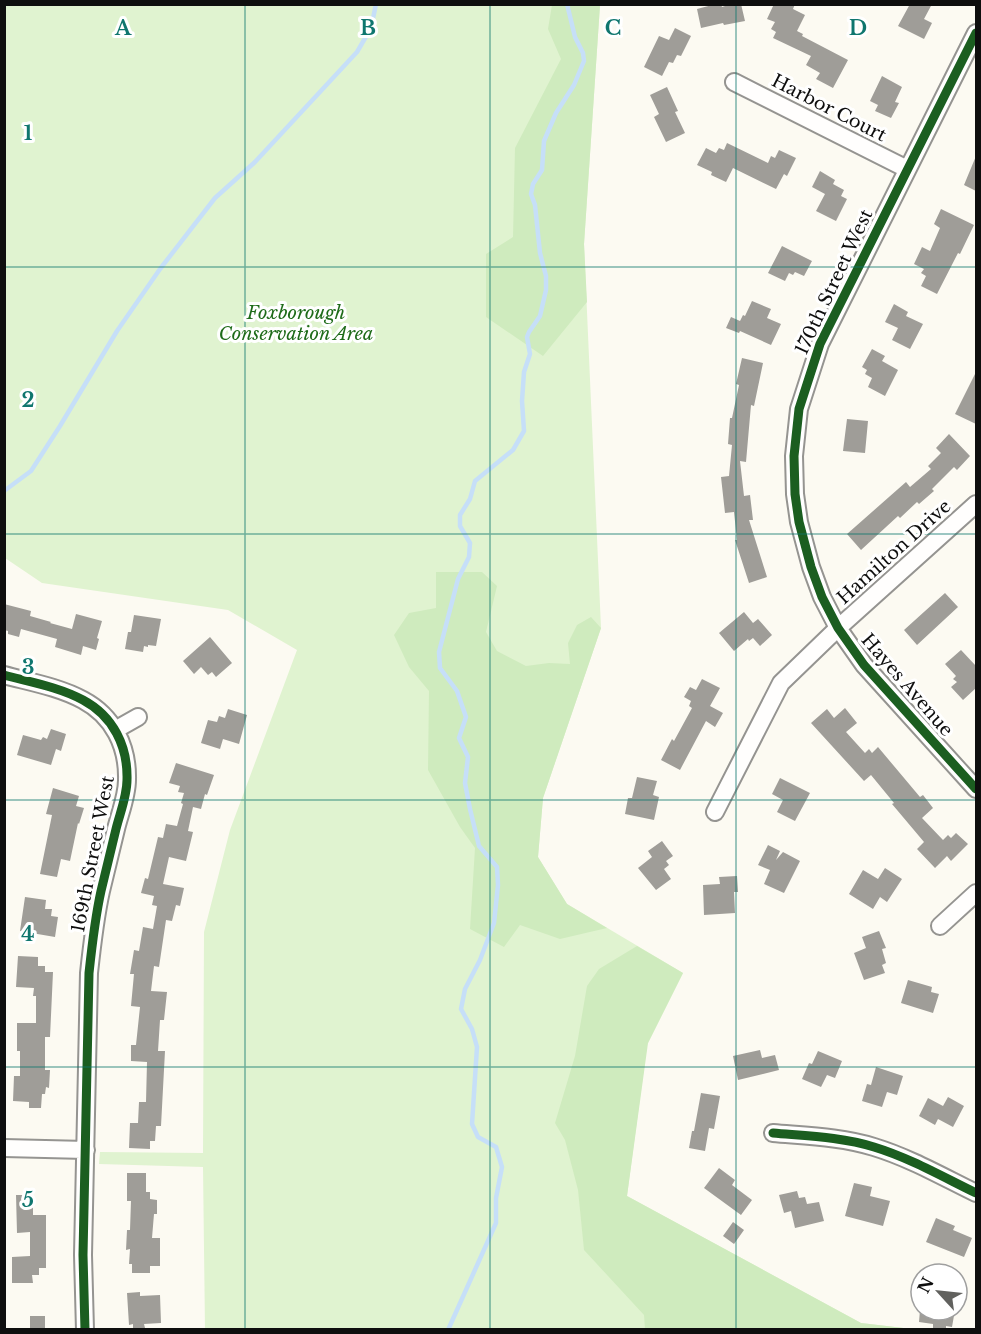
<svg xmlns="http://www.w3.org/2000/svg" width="981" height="1334" viewBox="0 0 981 1334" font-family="'Libre Baskerville',serif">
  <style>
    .green { fill: #e0f3d0 }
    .forest { fill: #cfebbe }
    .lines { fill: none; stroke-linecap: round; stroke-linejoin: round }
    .stream { stroke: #c6dff8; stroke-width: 4.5 }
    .building { fill: #9f9d98 }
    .minor-casing { stroke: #959491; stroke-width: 20 }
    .minor { stroke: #fffefd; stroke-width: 16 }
    .cycleway-casing { stroke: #fff; stroke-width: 13 }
    .cycleway { stroke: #1b5e20; stroke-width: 9 }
    .grid { fill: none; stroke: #0f766e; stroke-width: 1.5; stroke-opacity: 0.55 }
    .labels { text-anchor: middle; stroke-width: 6; stroke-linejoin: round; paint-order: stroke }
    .street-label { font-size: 18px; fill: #0e0e0e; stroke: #fff }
    .park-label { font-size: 18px; font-style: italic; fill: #1e6b19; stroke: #fff }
    .grid-label { font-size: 20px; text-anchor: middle; font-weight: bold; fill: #0f766e; stroke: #fff; stroke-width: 6; stroke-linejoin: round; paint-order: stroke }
  </style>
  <rect width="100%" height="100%" fill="#fcfaf2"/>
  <path class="green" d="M4,5H600L584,244L601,628L543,798L538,857L567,904L683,973L647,1045L627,1196L861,1323L912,1329H205L203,1167L99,1164L100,1152L203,1153L204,932L230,830L297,650L228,610L42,583L5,558Z"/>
  <path class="forest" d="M552,5H600L584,244L587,302L543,356L486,317V254L513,237L515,148L561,59L548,29Z
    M436,572H482L497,586L486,632L497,651L526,666L549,663L570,664L568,643L577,625L591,617L601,628L543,798L538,857L567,904L607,928L560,939L520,925L504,947L470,929L475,848L460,827L428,770L429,691L409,667L394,635L409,613L436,608Z
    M637,946L683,973L648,1043L627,1196L861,1323L912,1329H645L644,1315L584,1250L578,1190L565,1140L555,1123L575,1056L587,986L599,969Z"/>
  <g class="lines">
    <path class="stream" d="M4,491L31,471L60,426L117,331L160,269L215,198L255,162L357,52L371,28L376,4
      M448,1330L496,1223V1198L502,1167L496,1147L478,1137L472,1124L477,1047L472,1029L461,1009L465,989L480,960L494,923L498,885L497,867L479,846L470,809L465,783L468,757L459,738L466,717L457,691L440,668L439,652L458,579L469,557L470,543L460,526V515L470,499L475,481L513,450L524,431L522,401L524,372L530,354L527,337L529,332L540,316L546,290V276L540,253L535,205L531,194L533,184L542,170L544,141L556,113L574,85L584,61L583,53L575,37L567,4"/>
  </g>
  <path class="building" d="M716,4H721L722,7L731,4H741L745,21L724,25L723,23L701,28L697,9Z
    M774,4H795L793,9L805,15L797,31L803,34L802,36L848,60L833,88L816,79L820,73L806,65L811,56L773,38L776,32L771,29L775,22L767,19Z
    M910,4H932L924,19L932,23L924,39L898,26Z
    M675,28L691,36L681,56L677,55L673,63L669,62L662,76L644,67L659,36L669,40Z
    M882,76L902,87L895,102L899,103L891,118L875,111L878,105L870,101Z
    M667,87L678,111L675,112L685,133L666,142L654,117L659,114L650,95Z
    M727,143L768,163L771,156L775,158L779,150L796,158L787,176L784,174L776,189L733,168L726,182L711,175L712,172L697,165L706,148L716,153L719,148L724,150Z
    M976,156V191L964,185Z
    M820,171L835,180L833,184L844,190L841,196L847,199L836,221L816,211L825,194L812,187Z
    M941,209L974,225L960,254L958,253L937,294L921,286L926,276L921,273L924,269L914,264L922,247L930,251L940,228L934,224Z
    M782,246L812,261L804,276L795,272L793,275L789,273L785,281L768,273Z
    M752,301L771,309L767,318L781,324L771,345L740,331L739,333L726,328L731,317L740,321L743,315L745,316Z
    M894,304L908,312L906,316L923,324L910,349L892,340L898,328L885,322Z
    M872,349L885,356L882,361L898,370L885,396L868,387L872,378L865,374L867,370L862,367Z
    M742,358L763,363L754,406L751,405L746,462L740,461L744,496L750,495L753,520H749L767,577L749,583L735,540H737L734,512L725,513L721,477L729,476L732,445L728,444L730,418H732L739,385L736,384Z
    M976,372V424L955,414Z
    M847,419L868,421L865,453L843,451Z
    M949,434L970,456L957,470L954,467L932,489L934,491L919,504L917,502L900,518L898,516L861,550L847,534L906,482L910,487L931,469L928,466L941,453L936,448Z
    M945,593L958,607L917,645L904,630Z
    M4,604L31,611L30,616L51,622L50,623L72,629L76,614L102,621L97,638L99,639L96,650L83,646L81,655L55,647L57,639L21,629L19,637L8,634V631L4,630Z
    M744,612L753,623L758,619L772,635L760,646L753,638L749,641L748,639L734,651L719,633Z
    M134,615L161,619L156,646L148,645V647L144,646L143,652L125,649L128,632H131Z
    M210,637L232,663L216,677L212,672L208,675L201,667L194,674L183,661Z
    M961,650L976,666V688L963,700L951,687L957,682L953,679L956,676L945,664Z
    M702,679L720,688L710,706L723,713L715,727L706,721L680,770L661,760L672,739L674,741L692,708L689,706L691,701L684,697L690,687L696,690Z
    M845,708L857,723L846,732L865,753L869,749L872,753L878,747L920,797L923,795L933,808L922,818L943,840L948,835L951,838L956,833L968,844L951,861L947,856L935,868L917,849L924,842L892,804L894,803L871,775L864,781L811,723L827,709L834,718Z
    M228,709L247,715L239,744L223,739L220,749L201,743L208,720L217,722L219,716L225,718Z
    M51,729L66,734L61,751L56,749L51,765L17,755L23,735L41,740L43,737L47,739Z
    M176,763L214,775L207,795L205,794L201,809L193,807L188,831L193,832L186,861L169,857L163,884L184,888L180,906L176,905L172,921L166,920L159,967L154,966L151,991L167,992L164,1020H160L158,1051H165L161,1126H156L155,1141H150V1149L129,1148L130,1123H138L139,1102H146L147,1062L131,1061V1045H136L140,1007L131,1006L134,974H130L134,950L139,951L143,927L153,929L157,906L152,905L154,896L141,893L145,878L148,879L158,837L163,838L166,824L177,826L183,804L181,803L184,793L178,792L180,786L169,783Z
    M637,777L657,781L653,795L659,797L654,820L625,814L628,798H632Z
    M780,778L810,793L795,821L777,812L783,800L772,794Z
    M53,788L79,796L76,806L84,808L79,824L78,823L70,861L61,859L57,877L40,874L52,815L46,814Z
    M662,841L673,856L666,861L669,865L664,869L671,879L656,890L638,868L652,857L648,851Z
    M768,845L780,851L776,860L783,852L800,861L784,893L764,884L770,870L758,865Z
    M885,868L902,879L887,902L880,897L873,909L849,894L863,870L878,879Z
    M737,876L738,892H734L735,913L704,915L703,885L720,884L719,877Z
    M25,897L46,900L45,909H52L51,916L58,917L55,937L20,931Z
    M879,931L886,948L882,949L886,963L882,965L885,973L864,980L854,953L866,948L862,937Z
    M18,956L38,957V966H45V972H53L50,1037H45V1070H50L49,1088L46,1087L45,1094H42L41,1108H29V1102L13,1101L14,1076H20V1051H17V1023H36V996H33L34,988L16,987Z
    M908,980L932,987L931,992L939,994L933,1013L901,1003Z
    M760,1050L762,1058L775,1055L779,1070L738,1080L733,1056Z
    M818,1051L842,1061L835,1078L827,1075L821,1087L802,1079L809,1063L812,1064Z
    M876,1067L903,1076L897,1095L887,1092L882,1107L862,1101L867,1084L871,1085Z
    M701,1093L720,1096L714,1129L709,1128L705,1151L689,1148L692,1131H694Z
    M948,1097L964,1106L953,1127L938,1119L935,1125L919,1116L928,1098L943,1106Z
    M719,1168L735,1180L732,1185L752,1200L741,1215L704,1188Z
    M127,1173H146V1192H150V1199L157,1200V1214H154L152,1238H160V1266H150V1273H132V1264H129L130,1249L126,1250L127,1230H130L131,1201H127Z
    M854,1183L872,1187L870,1196L890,1201L883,1226L845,1216Z
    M797,1191L799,1198L805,1197L807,1204L819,1202L824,1221L795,1228L791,1211L784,1213L779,1195Z
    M16,1195H33V1215H46V1268H39V1275H32L33,1283H12V1257L30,1256V1232L17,1233Z
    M936,1218L955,1226L953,1230L972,1238L964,1257L926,1242Z
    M733,1222L744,1230L734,1244L723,1236Z
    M140,1292V1296L160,1295L161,1323L144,1324L145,1328L133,1329V1324L129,1325L127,1293Z
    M920,1310H955L952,1327L946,1326V1329H933V1324L919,1322Z
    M30,1316H45V1329H30Z"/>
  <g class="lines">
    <g class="minor-casing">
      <path id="minor" d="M976,33L820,344L799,409L794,456L795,494L799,522L811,567L822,597L838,628L864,665L976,789
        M734,82L907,169
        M4,675C30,682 59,687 83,700C113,716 128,746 127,780C127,796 120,813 116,829C111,849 106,870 101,891C95,918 92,945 89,973L83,1255L85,1330
        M115,730L138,717
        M715,812L781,683L838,628L976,504
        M940,926L976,893
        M773,1133C807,1136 842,1137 874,1147C910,1158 943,1177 976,1193
        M4,1148L86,1150"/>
    </g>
    <use href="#minor" class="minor"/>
    <g class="cycleway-casing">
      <path id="cycleway" d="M976,33L820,344L799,409L794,456L795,494L799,522L811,567L822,597L838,628L864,665L976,789
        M4,675C30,682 59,687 83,700C113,716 128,746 127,780C127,796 120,813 116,829C111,849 106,870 101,891C95,918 92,945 89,973L83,1255L85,1330
        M773,1133C807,1136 842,1137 874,1147C910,1158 943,1177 976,1193"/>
    </g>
    <use href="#cycleway" class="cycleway"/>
  </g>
  <path class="grid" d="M245,4V1330M490,4V1330M736,4V1330M4,267H976M4,534H976M4,800H976M4,1067H976"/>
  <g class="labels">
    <g class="street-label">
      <text transform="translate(829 108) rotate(27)" y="6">Harbor Court</text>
      <text transform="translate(834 282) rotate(-65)" y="6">170th Street West</text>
      <text transform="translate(894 552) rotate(-42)" y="6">Hamilton Drive</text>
      <text transform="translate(907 685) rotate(49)" y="6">Hayes Avenue</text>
      <text transform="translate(93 854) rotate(-79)" y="6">169th Street West</text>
    </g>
    <g class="park-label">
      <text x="296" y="319">Foxborough<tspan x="296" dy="21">Conservation Area</tspan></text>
    </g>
  </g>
  <g class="grid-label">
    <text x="123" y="35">A</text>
    <text x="368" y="35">B</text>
    <text x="613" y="35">C</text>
    <text x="858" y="35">D</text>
    <text x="28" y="140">1</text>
    <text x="28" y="407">2</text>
    <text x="28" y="674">3</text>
    <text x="28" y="941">4</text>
    <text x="28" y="1207">5</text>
  </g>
  <rect width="981" height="1334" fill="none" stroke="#0e0e0e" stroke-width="12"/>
  <g transform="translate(939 1292) rotate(297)"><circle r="28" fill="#ffffff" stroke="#9f9f9f" stroke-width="1.5"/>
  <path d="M0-4.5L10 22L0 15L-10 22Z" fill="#61615e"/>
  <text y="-9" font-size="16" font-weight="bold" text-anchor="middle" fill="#0e0e0e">N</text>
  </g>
</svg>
